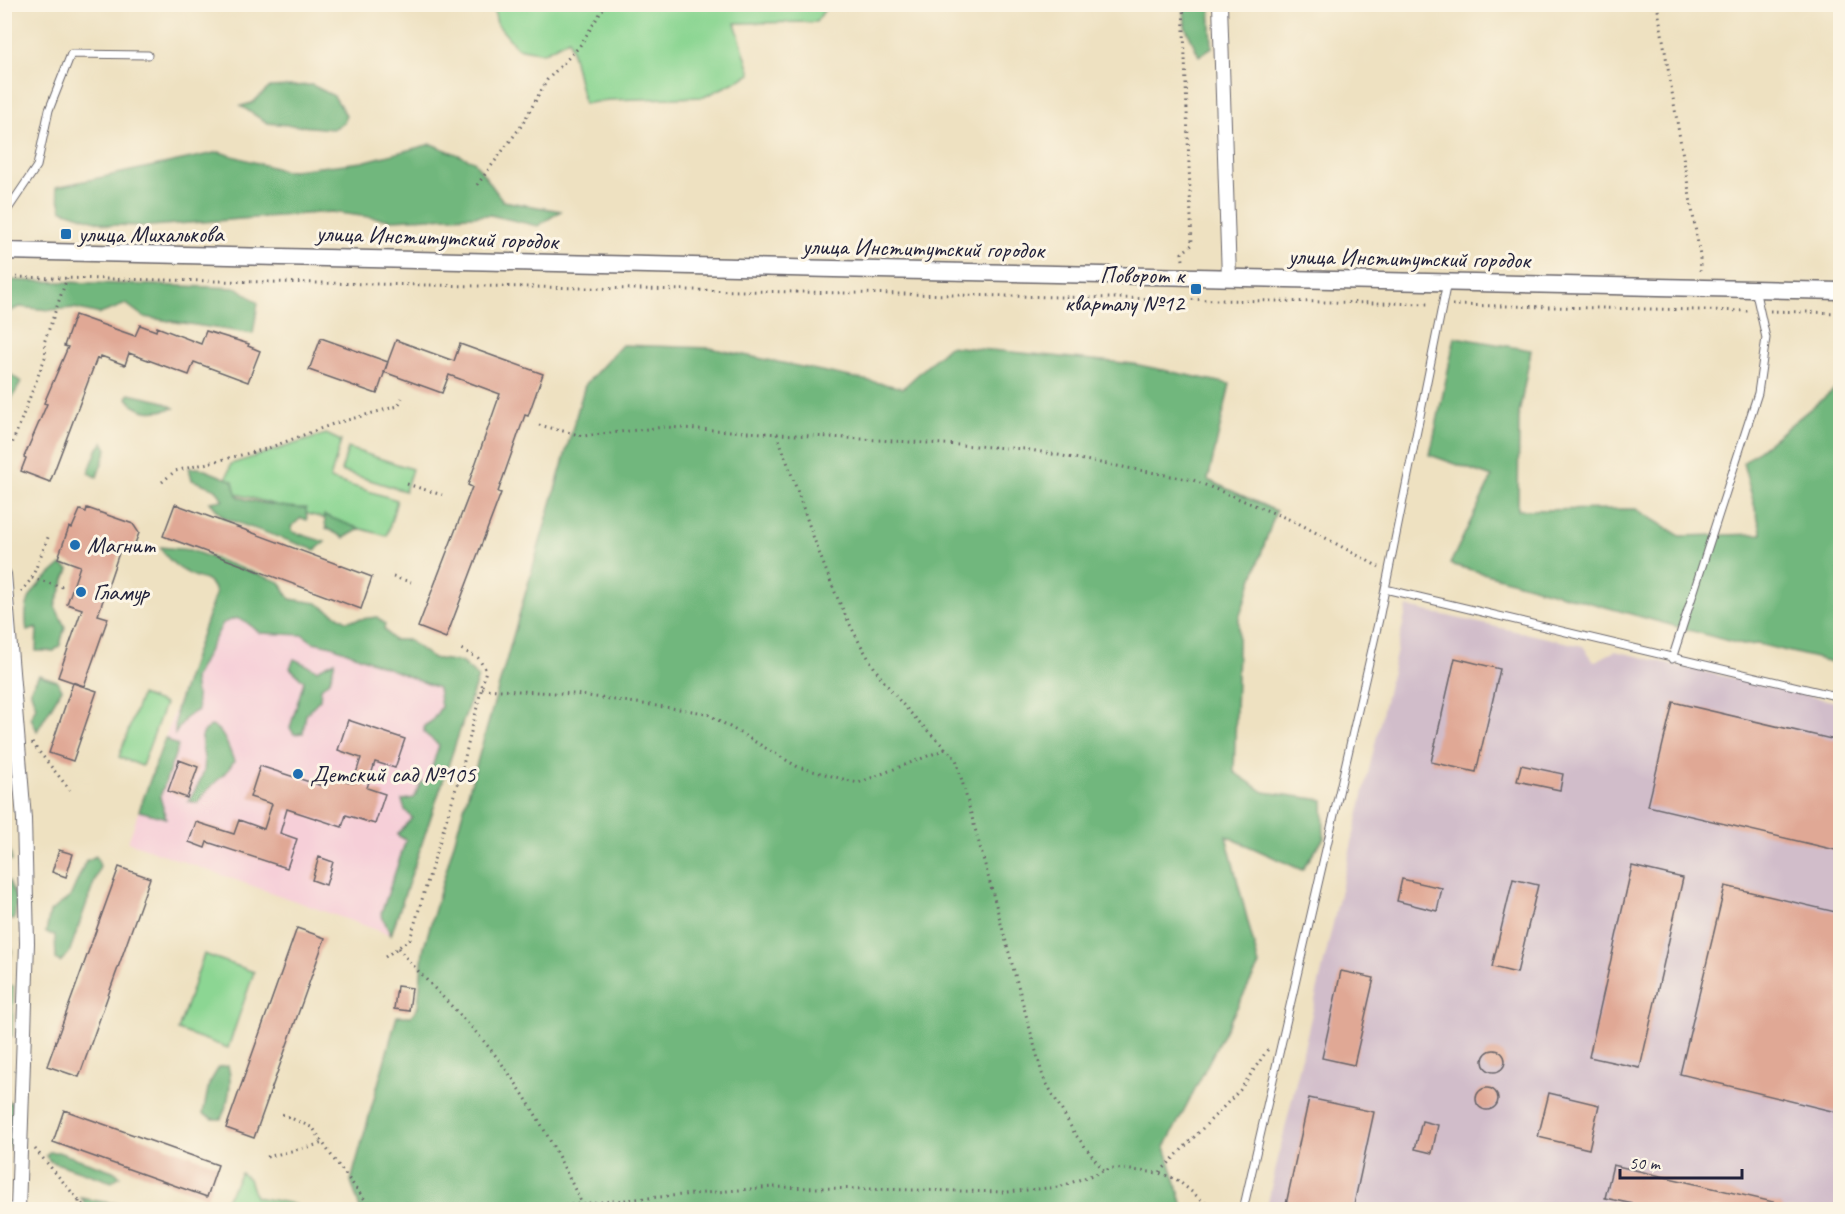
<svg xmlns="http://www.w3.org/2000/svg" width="1845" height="1214" viewBox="0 0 1845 1214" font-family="Caveat,sans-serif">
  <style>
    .built { fill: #f6cfd8 }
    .industrial { fill: #d1bdca }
    .green { fill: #8cd693; stroke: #577c67; stroke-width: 1.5 }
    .forest { fill: #71b77d; stroke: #4a6c5c; stroke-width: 1.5 }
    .building { fill: #e0a895 }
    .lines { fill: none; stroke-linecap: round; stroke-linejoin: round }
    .service-casing { stroke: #69656a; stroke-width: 9 }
    .minor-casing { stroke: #69656a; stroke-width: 16 }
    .tertiary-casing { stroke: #69656a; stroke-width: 19 }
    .path { stroke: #69656a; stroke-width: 3; stroke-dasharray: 1.5 4.5; stroke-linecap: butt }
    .service { stroke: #fff; stroke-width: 7 }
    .minor { stroke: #fff; stroke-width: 14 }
    .tertiary { stroke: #fff; stroke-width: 16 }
    .poi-dot { fill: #1f6fb2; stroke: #fcf5e5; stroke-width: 2 }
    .labels { text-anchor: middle; stroke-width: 6; stroke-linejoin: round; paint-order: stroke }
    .poi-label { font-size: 24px; fill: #22223b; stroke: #fcf5e5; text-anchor: start }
    .street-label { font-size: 24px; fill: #22223b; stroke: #fcf5e5 }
  </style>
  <rect width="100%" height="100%" fill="#fcf5e5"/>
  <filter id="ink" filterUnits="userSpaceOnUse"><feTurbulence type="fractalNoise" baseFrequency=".0167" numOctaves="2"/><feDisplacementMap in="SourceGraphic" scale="12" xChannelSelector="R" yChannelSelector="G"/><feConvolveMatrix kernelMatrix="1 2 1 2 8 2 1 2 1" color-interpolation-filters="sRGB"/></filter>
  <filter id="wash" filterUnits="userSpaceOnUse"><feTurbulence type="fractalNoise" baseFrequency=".008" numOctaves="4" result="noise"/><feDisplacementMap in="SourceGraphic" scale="24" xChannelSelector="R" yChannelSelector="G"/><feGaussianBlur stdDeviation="1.35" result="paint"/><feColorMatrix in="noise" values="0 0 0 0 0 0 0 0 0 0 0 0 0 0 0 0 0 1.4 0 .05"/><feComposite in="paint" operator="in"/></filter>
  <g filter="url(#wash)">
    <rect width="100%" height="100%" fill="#eee1c1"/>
    <path class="built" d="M219,585L478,677L391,935L128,842Z"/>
    <path class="industrial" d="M1407,607L1583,646L1594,662L1615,651L1840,703V1209L1266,1210Z"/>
    <path class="green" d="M493,5V4L828,5L816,22L735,23L751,74L704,97L608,100L584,104L569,39L543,53L517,48L497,24Z
      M326,434L341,441L330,479L397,500L387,536L223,490L231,464Z
      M348,448L412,469L405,491L341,471Z
      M141,695L165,704L142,766L119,757Z
      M204,954L254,972L228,1048L178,1030Z
      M5,986H13L12,1036H5Z
      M241,1173L249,1179L255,1197L294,1204L298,1209H230L225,1201Z"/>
    <path class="forest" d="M1184,5H1210L1212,47L1199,56L1185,26Z
      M312,85L334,96L346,115L344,123L333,129L267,123L241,106L252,103L270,87Z
      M431,144L474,161L503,201L561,211L538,226L490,215L392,220L331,212L151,226L108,225L62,210L56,187L219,152L285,171L362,162Z
      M5,280L238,288L258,303L253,334L144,317L126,304L100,314L74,308L50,310L19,307L5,314Z
      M1455,337L1531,350L1519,414L1518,510L1636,509L1680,536L1762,534L1743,463L1835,389L1840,388V664L1758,644L1743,645L1450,564L1492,477L1430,455Z
      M622,345L710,348L903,388L949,346L1134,364L1230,384L1208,480L1276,511L1239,618L1234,772L1264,792L1323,800L1324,838L1302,870L1226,836L1259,965L1165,1147L1184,1209H360L351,1181L397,1016H411L418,1007L423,951L585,385Z
      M5,370L21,382L6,409L4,408Z
      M129,394L161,401L174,408C155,413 139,415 127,398Z
      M103,442L107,449L97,477L88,473L98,448Z
      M189,468H200L233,481C234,485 235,491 237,495C242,502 294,508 306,508L307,520L301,518L291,527L293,532L325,542L315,550L224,518L210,502L223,500L216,489L192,480Z
      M324,515L360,529L344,538L326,528Z
      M160,547L190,550L280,582L290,599L317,603L346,621L377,617L385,624L384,629L393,640H408L432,658L461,662L478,677L391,935L381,914L406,840L397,835L412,818L405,810L402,800L414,798L421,783L428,780L439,745L424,733V726L432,721L441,707L438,688L332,646L313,642L303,635L260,633L246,622L236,618L223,623L194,679L198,710L186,717L175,734L176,710L216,592L209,581C189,576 170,565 160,547Z
      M61,565L69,569L55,606L65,627L60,645L54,651H36L37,628L27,631C21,595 36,587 61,565Z
      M294,659L317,670L335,661L330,680L321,688L320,699L306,714L303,733L294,734L290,728L304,681L290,668Z
      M39,675L57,681L62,689L37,731L31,718L36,706L30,690Z
      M211,726C224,729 229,750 234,761C224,779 206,786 198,803L188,801C194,793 201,780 204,770C208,753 192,737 211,726Z
      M165,738L178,746L160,797L166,818L139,811Z
      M5,818L7,819V840L12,861L5,859Z
      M96,856L100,866L69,953L60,962L56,959L55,935L46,933L50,912L70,897L86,861Z
      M4,881H9L17,900L14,920L5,919Z
      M5,941L12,951L5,983L4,941Z
      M228,1066C233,1082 228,1104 221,1119H213L203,1114L209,1084L219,1067Z
      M8,1101L12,1104C13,1123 15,1138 5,1155V1117Z
      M49,1152H58L113,1171L120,1176L112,1182L50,1161L46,1156Z
      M81,1198C127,1207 179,1212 225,1201L230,1209H88Z"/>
    <g id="blocks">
      <path class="building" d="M75,315L135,336L140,325L156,331L157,327L201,344L206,331L249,344L248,346L260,351L248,382L194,362L189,375L129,353L125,365L101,356L100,359L97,358L50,482L21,471L26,458L24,457L47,404L44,403L68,347L64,346Z
        M321,338L388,362L377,394L309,370Z
        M396,340L454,361L460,344L543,374L528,416L525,415L498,492L501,493L446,638L418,627L472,487L468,485L500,394L449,375L442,393L384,372Z
        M175,504L372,577L361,609L163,536Z
        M87,508L133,524L139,533L132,551L121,547L98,615L108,618L84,686L58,677L82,609L67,604L80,566L58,558L69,527L72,528L80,510L86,512Z
        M1455,658L1500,669L1476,772L1431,762Z
        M73,683L97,691L73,761L49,753Z
        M1673,702L1840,741V851L1648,806Z
        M348,720L405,739L395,768L375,762L367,788L385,794L375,824L346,815L342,827L287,809L280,833L297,839L287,868L207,842L205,848L189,842L196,822L234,834L239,820L264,829L272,804L250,797L260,766L322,786L326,774L353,783L361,758L338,750Z
        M179,760L198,767L187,798L168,791Z
        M1521,765L1563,774L1560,790L1517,781Z
        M59,850L73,854L66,877L52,872Z
        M319,857L333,862L326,885L312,880Z
        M1632,866L1683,878L1640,1068L1589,1057Z
        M119,867L150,878L79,1077L47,1066Z
        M1402,879L1442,888L1437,911L1397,901Z
        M1513,879L1538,885L1517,973L1492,967Z
        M1725,886L1840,913V1113L1680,1074Z
        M297,928L325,938L254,1138L226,1128Z
        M1341,971L1374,978L1354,1065L1322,1058Z
        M397,986L412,988L409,1011L394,1009Z
        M1483 1061a11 11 0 1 1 22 0a11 11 0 1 1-22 0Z
        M1476 1099a11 11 0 1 1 22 0a11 11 0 1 1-22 0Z
        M1549,1093L1599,1105L1589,1149L1538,1137Z
        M1309,1098L1374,1112L1353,1209H1285Z
        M64,1110L218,1165L207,1197L53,1142Z
        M1422,1121L1438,1125L1432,1153L1415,1149Z
        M1613,1165L1782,1204V1209H1657L1605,1198Z"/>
    </g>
  </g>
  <g filter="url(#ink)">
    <use href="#blocks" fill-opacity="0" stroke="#69656a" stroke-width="1.5"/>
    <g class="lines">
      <g class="service-casing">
        <path id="service" d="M4,215L37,166L49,110L71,54L148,55
          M1385,589L1840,697
          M1672,659L1758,393L1766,338L1755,289
          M1243,1210L1379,619L1447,282"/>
      </g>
      <g class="minor-casing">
        <path id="minor" d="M1220,4L1229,278
          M4,574L24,819L27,943L18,1210"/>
      </g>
      <g class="tertiary-casing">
        <path id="tertiary" d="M4,251L1840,291"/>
      </g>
      <path class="path" d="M1657,4L1700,256V271
        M477,185L522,125L547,80L579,47L606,4
        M1183,260L1182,253L1192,245L1183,4
        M4,277L1431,304
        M1452,305L1749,311
        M1770,311L1840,313
        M539,425L583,436L665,427L1025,449L1193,480L1298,523L1379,567
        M777,434C806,512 829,597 874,667C895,700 928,731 956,759L1043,1077L1075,1134L1104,1171
        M4,465L46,355L44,343L67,278
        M162,482L175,471L266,449L333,424L398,406L402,398
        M407,484L442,495
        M393,577L411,582
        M32,578L66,588
        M21,592L32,578L49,535
        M482,689L574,694L706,713L798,767L858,783L946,749
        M32,743L70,790
        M398,948C432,989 473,1024 505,1068C536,1110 559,1157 582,1204
        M385,957L410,939L463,765L486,670L478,658L459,648
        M282,1114L313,1128L335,1161L373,1210
        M35,1149L87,1210
        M267,1157L324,1143
        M1160,1172L1240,1090L1268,1049
        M630,1200L638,1210
        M79,1201V1210
        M511,1210L773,1187L1007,1192L1059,1187L1112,1168L1159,1173L1176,1179L1214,1210"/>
      <use href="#service" class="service"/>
      <use href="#minor" class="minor"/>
      <use href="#tertiary" class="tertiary"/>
    </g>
  </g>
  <g class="poi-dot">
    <rect x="60" y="228" width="12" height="12" rx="3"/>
    <rect x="1190" y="283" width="12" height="12" rx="3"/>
    <circle cx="75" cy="545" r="6"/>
    <circle cx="81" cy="592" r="6"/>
    <circle cx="298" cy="774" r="6"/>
  </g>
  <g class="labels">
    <g class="poi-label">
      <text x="78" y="242">улица Михалькова</text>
      <text x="1184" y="283" text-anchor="end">Поворот к<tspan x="1184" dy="28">кварталу №12</tspan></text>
      <text x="87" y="553">Магнит</text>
      <text x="93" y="600">Гламур</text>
      <text x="310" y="782">Детский сад №105</text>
    </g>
    <g class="street-label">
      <text transform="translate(437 237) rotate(2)" y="8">улица Институтский городок</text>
      <text transform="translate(923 248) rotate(1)" y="8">улица Институтский городок</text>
      <text transform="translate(1409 258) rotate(1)" y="8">улица Институтский городок</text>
    </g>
  </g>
  <rect width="1845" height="1214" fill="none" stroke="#fcf5e5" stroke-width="24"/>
  <path d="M1620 1169v9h122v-9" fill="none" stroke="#22223b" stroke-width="3"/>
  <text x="1629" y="1169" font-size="18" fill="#22223b" stroke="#fcf5e5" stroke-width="4.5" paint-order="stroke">50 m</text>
</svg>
